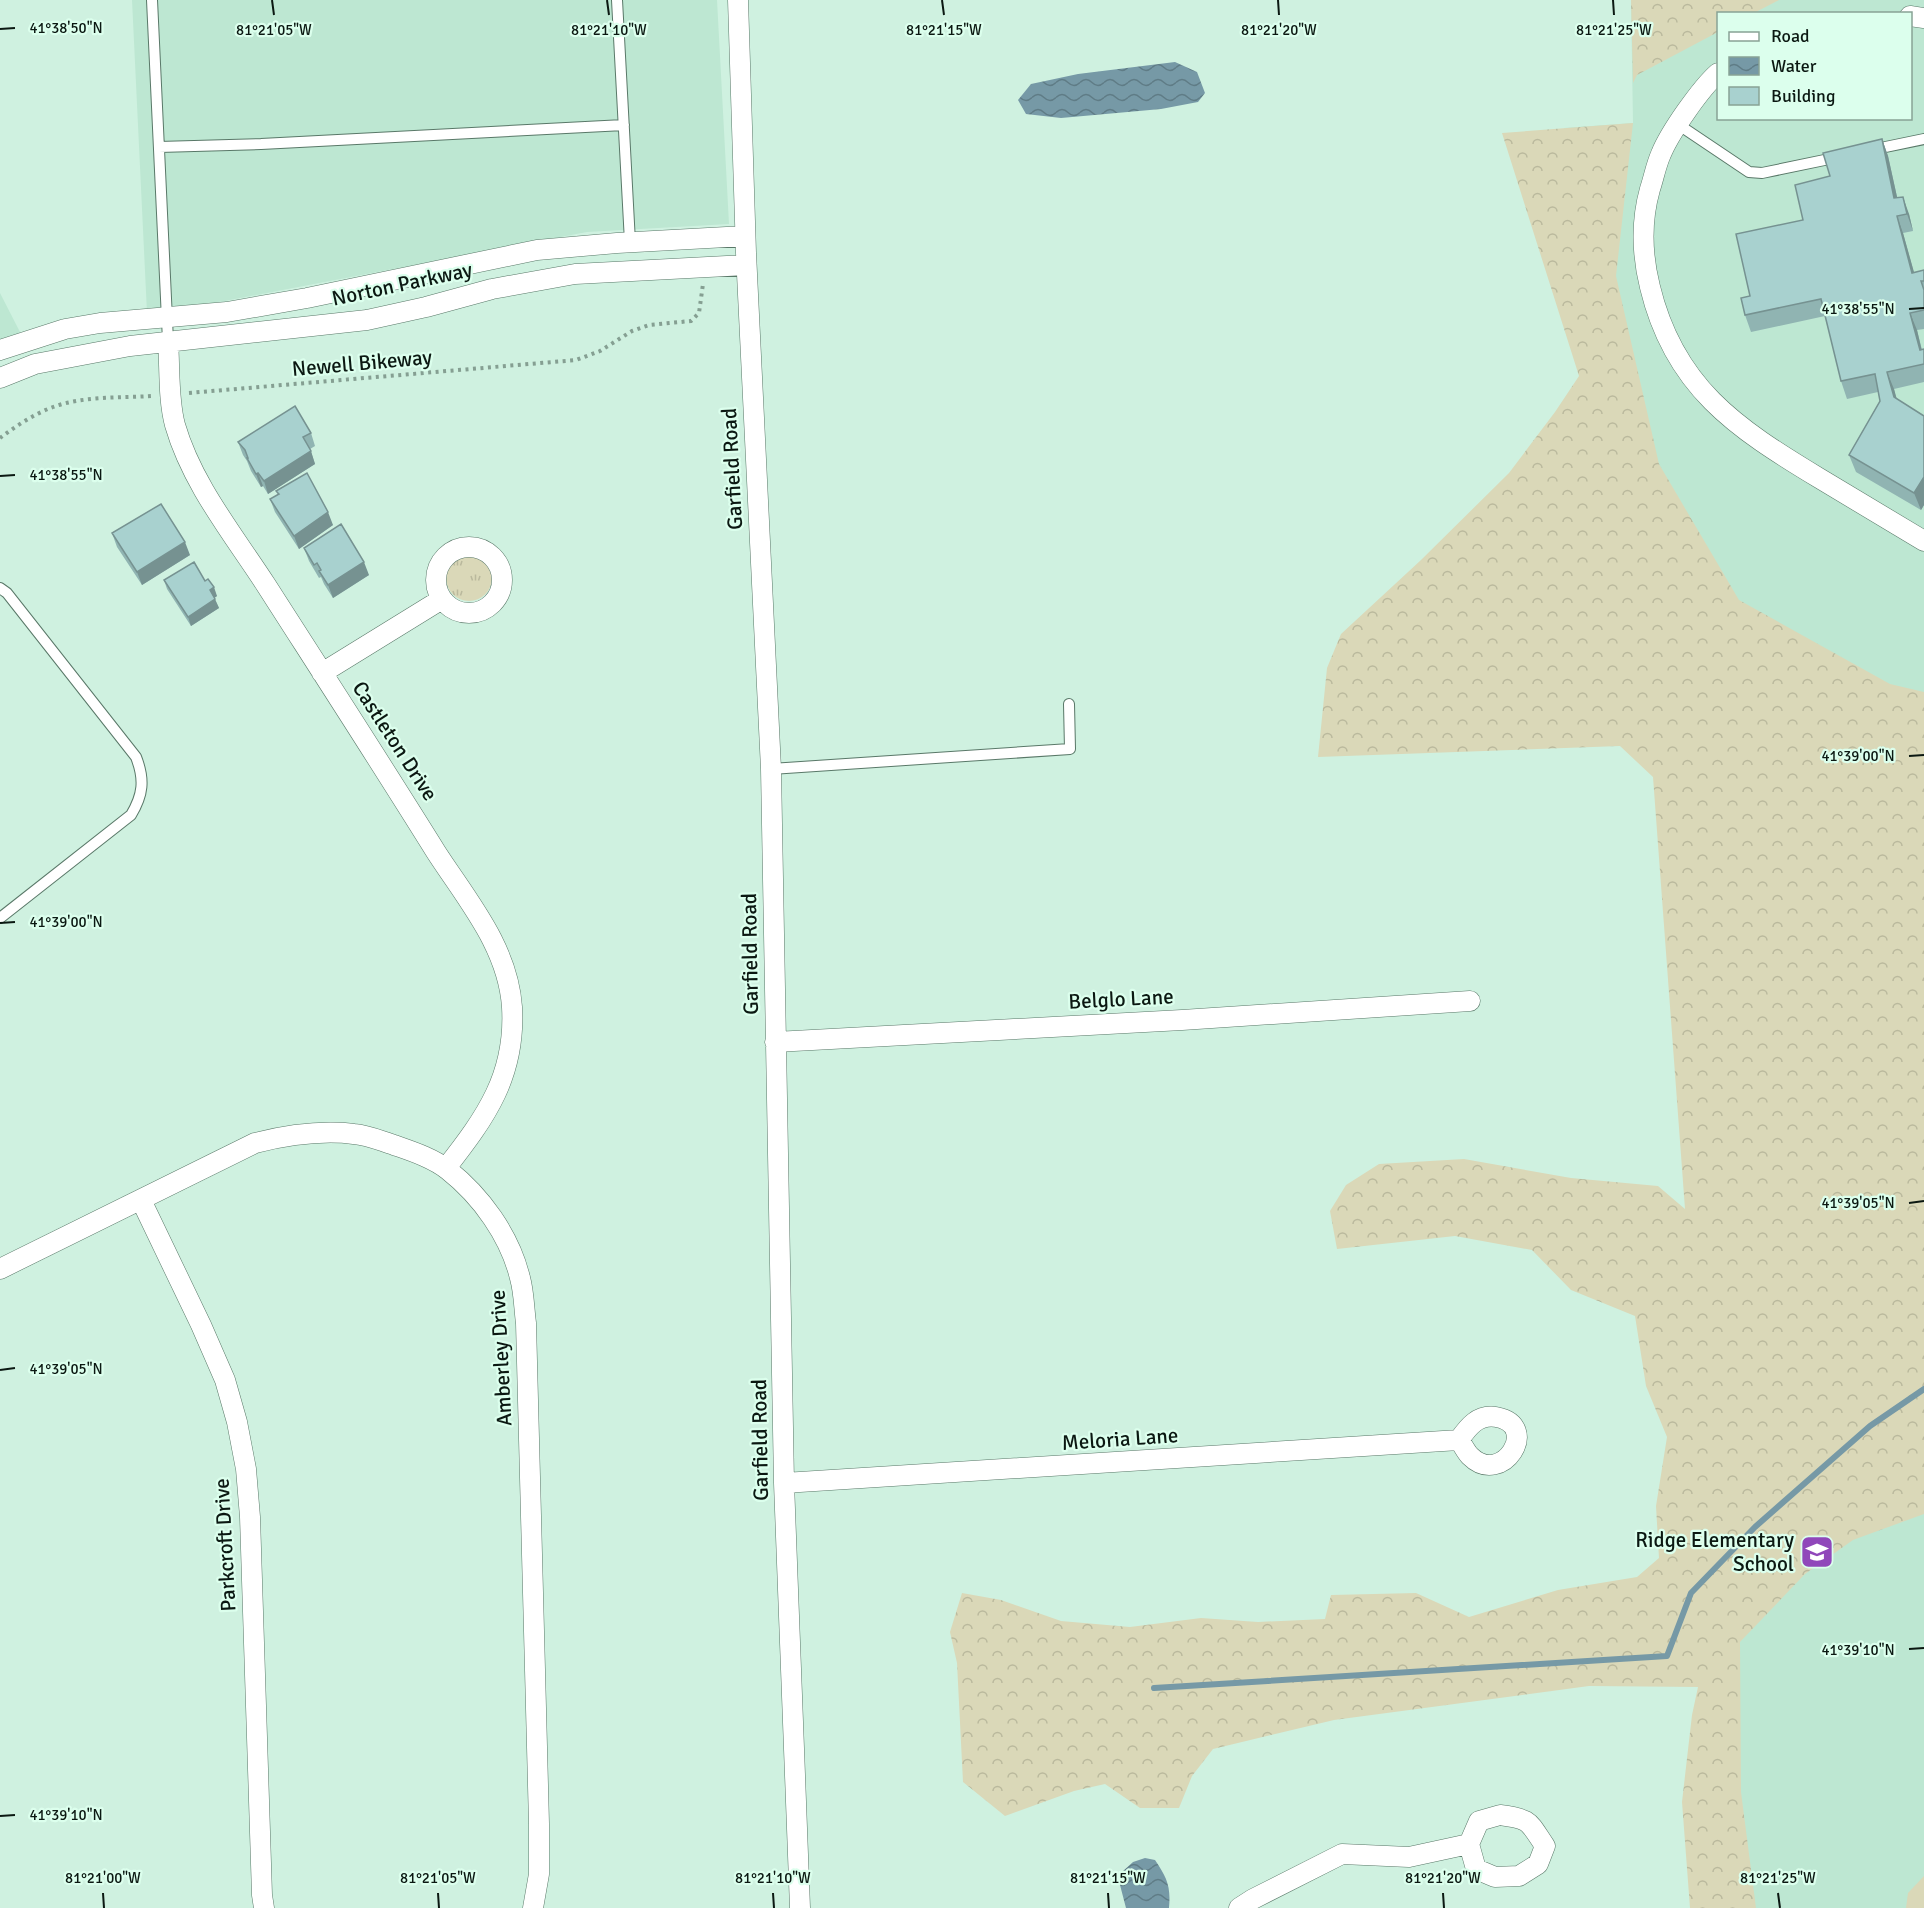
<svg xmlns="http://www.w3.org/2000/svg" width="1924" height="1908" viewBox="0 0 1924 1908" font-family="Signika,sans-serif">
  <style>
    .built { fill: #bde7d2; fill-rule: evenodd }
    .grass { fill: url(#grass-tufts) }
    .forest { fill: url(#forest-crowns) }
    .pitch { fill: #dad8b8 }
    .water { fill: url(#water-waves) }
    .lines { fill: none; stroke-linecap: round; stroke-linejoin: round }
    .stream { stroke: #7699a6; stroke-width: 6 }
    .service-casing { stroke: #597868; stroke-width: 12 }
    .minor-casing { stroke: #597868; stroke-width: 21 }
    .path { stroke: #859f92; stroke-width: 4; stroke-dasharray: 3 4.5; stroke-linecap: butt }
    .service { stroke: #fff; stroke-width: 10 }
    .minor { stroke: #fff; stroke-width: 20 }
    .wall { fill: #90b4b2 }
    .shaded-wall { fill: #769291 }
    .building { fill: #a8d1cf; stroke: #769291; stroke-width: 1.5 }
    .ticks { fill: none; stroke: #0b1812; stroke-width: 2 }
    .labels { text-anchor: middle; stroke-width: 4.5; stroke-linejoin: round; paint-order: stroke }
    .street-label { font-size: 21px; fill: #0b1812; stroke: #dcffed }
    .poi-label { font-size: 21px; fill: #0b1812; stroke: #dcffed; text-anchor: end }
    .ticks-label { font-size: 15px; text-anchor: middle; fill: #0b1812; stroke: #dcffed; stroke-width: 4.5; stroke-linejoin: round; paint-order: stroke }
  </style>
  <defs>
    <pattern id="grass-tufts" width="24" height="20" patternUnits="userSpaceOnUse" patternTransform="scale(1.5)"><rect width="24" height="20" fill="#dad8b8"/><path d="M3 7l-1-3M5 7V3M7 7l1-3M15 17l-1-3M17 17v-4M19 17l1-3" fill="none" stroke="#bab99d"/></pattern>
    <pattern id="forest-crowns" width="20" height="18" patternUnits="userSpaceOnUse" patternTransform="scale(1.5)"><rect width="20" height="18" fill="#dad8b8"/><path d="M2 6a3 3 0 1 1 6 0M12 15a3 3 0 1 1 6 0" fill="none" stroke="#bab99d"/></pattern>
    <pattern id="water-waves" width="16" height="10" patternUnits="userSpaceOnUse" patternTransform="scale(1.5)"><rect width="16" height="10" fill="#7699a6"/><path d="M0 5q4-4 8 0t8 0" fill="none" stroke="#5f7c86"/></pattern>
  </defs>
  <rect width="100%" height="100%" fill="#cff1e0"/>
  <path class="built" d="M132,0H717L729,224L587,232L214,303L147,313Z
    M1631,0H1924V758L1653,777L1564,128L1633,123ZM1718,14H1910V118H1718Z
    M0,293L21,334L0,343Z
    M1924,1357V1908H1734L1702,1435Z"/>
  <path class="grass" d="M446 578a23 23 0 1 1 46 0a23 23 0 1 1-46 0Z"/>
  <path class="forest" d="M1631,0H1779L1754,13L1718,14V32L1637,75L1633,83Z
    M1633,123L1616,276L1659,464L1739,600L1890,684L1924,692V1514L1853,1540L1805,1574L1740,1642L1741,1792L1756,1908H1690L1682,1802L1692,1715L1698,1687L1589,1686L1334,1720L1213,1749L1192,1776L1179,1808H1140L1105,1784L1074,1791L1005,1816L963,1782L957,1663L950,1632L962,1593L1001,1600L1061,1621L1130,1627L1201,1618L1258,1622L1325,1619L1331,1595L1416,1593L1469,1617L1558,1590L1637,1577L1659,1558L1656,1506L1667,1437L1646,1386L1635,1316L1571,1290L1532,1250L1455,1236L1337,1249L1330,1211L1346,1185L1379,1164L1464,1159L1571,1178L1658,1186L1685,1209L1653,777L1620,746L1318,757L1327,668L1341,634L1421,560L1509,473L1555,412L1579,376L1502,133Z"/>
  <path class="pitch" d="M1924,1876V1908H1906L1908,1893Z"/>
  <path class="water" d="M1175,62L1197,72L1205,93L1198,102L1161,109L1061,118L1026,114L1018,100L1031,84L1078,74Z
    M1145,1858L1155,1860C1167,1878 1171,1886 1169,1908H1126L1120,1885L1122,1872L1133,1862Z"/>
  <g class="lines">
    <path class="stream" d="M1154,1688L1667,1656L1691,1593L1755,1527L1870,1426L1924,1389"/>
    <g class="service-casing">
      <path id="service" d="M152,0L168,341
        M617,0L630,242
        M1679,125L1749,172L1762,173L1839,157
        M159,147L261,144L624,125
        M1871,150L1924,139
        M0,588L7,593L136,757C145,780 143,795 131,815L0,918
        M771,769L1070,749L1069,704"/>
    </g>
    <g class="minor-casing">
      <path id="minor" d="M738,0L746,253L771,769L784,1483L800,1908
        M1910,16L1924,18
        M1718,73C1701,88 1670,132 1661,154C1656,165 1654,177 1650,189C1641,221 1642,255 1650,287C1674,387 1736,428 1819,478C1854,499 1889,520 1924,541
        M168,341C170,368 168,399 175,425C192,484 233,534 266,585C323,674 380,762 436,852C467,900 508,947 512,1007C516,1075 486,1117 446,1168
        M0,350L65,329L100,323L227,312L307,298L537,250L617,243L745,236
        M0,378L35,364L130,346L367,320L426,307L492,289L575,274L746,265
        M436 580a33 33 0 1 1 66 0a33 33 0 1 1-66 0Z
        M322,673L442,599
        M775,1042L1182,1020L1470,1001
        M141,1200L201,1325L225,1380L237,1422L246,1469L250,1517L262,1895L264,1908
        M0,1269L255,1143C287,1135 322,1130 354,1134C368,1135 381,1141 394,1145C411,1151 433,1158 448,1170C481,1196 510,1236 520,1278C524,1292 524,1308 526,1323L539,1824V1874L533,1908
        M784,1483L1459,1440C1463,1445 1466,1452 1470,1456C1502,1488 1542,1425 1496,1417C1478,1414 1468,1427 1459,1440
        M1500,1815C1531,1819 1528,1821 1545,1846L1538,1864L1519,1876L1495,1877L1476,1869L1469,1844L1479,1821Z
        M1239,1908L1253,1899L1342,1854L1409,1857L1469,1844"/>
    </g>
    <path class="path" d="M189,393L576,360L600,351L632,331L649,325L691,321L699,313L703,284
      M0,438C16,426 34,414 53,407C83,396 119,398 151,396"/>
    <use href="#service" class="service"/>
    <use href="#minor" class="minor"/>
  </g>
  <path class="wall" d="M1882,139L1888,156L1897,197L1909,214L1913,231L1903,233L1914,273L1924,270V329L1917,330L1922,350L1924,349V382L1894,389L1896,398L1924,416V505L1921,510L1856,472L1849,455L1880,401L1878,392L1847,399L1841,381L1825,316L1751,332L1745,315L1750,296L1803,220L1830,176Z
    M311,433L315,446L310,449L315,464L268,494L263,486L261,487L251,471L247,461L243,455L238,442Z
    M276,491L333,525L299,549L275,512L270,499L278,495Z
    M112,533L190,555L142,585L117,547Z
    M304,548L369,575L333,598L324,584L321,577L319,578L309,561Z
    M164,580L205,581L217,596L214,598L219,608L191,626L167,589Z"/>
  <path class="shaded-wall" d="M1882,139L1888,156L1901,215L1894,198Z
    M1903,197L1909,214L1913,231L1907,214Z
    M1897,216L1903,233L1919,290L1912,273Z
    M1910,313L1917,330L1924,360L1920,350Z
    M1887,372L1894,389L1901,414L1894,397Z
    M311,451L315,464L268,494L264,481Z
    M258,473L263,486L261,487L256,474Z
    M1924,477V505L1921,510L1914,493Z
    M328,512L333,525L299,549L294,536Z
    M185,542L190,555L142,585L137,572Z
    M364,562L369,575L333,598L328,585Z
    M214,587L217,596L213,599L210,590Z
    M215,599L219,608L191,626L188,617Z"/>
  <path class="building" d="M1882,139L1894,198L1903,197L1907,214L1897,216L1912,273L1924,270V281H1921L1924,290V310L1910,313L1920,350L1924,349V364L1887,372L1894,397L1924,416V477L1914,493L1849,455L1880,401L1875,374L1841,381L1821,299L1745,315L1741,298L1750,296L1736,234L1803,220L1795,185L1830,176L1823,153Z
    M295,406L311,433L303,437L311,451L264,481L258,473L256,474L247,458H248L245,450L238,442Z
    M307,473L328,512L294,536L270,499L279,494L276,491Z
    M161,504L185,542L137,572L112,533Z
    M341,524L364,562L328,585L319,571L321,570L317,563L314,565L304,548Z
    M194,562L205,581L208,579L214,587L210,590L215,599L188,617L164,580Z"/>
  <path class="ticks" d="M272,0L274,15M607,0L609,15M942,0L944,15M1278,0L1279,15M1613,0L1614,15M0,29L15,28M1909,309L1924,308M0,476L15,475M1909,756L1924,755M0,923L15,922M1909,1203L1924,1201M0,1370L15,1368M1909,1649L1924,1648M0,1816L15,1815M103,1893L104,1908M438,1893L439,1908M773,1893L774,1908M1108,1893L1109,1908M1443,1893L1444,1908M1778,1893L1780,1908"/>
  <defs>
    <g id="school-square" transform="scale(1.725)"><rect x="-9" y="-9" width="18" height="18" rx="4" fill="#9047ba" stroke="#dcffed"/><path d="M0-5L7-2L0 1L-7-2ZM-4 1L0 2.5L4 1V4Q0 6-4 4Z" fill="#fff"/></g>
  </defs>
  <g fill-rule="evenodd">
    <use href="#school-square" x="1817" y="1552"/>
  </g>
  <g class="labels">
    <g class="street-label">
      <text transform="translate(402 284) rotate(-12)" y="7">Norton Parkway</text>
      <text transform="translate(362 363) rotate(-5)" y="7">Newell Bikeway</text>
      <text transform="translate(732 469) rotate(-93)" y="7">Garfield Road</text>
      <text transform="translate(395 741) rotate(57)" y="7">Castleton Drive</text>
      <text transform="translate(750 954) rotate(-91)" y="7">Garfield Road</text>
      <text transform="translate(1121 999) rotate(-3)" y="7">Belglo Lane</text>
      <text transform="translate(501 1358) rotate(-93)" y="7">Amberley Drive</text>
      <text transform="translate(1120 1439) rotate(-4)" y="7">Meloria Lane</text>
      <text transform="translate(760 1440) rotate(-91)" y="7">Garfield Road</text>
      <text transform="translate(225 1545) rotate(-93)" y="7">Parkcroft Drive</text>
    </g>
    <g class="poi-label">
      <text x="1794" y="1547">Ridge Elementary<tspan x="1794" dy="24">School</tspan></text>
    </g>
  </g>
  <g class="ticks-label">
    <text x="66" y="33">41°38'50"N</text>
    <text x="274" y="35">81°21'05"W</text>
    <text x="609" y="35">81°21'10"W</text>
    <text x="944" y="35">81°21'15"W</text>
    <text x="1279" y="35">81°21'20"W</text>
    <text x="1614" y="35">81°21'25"W</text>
    <text x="1858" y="314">41°38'55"N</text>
    <text x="66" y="480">41°38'55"N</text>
    <text x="1858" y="761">41°39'00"N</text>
    <text x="66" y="927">41°39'00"N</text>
    <text x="1858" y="1208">41°39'05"N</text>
    <text x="66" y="1374">41°39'05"N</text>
    <text x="1858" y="1655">41°39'10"N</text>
    <text x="66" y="1820">41°39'10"N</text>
    <text x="103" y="1883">81°21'00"W</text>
    <text x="438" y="1883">81°21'05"W</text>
    <text x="773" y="1883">81°21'10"W</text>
    <text x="1108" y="1883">81°21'15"W</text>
    <text x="1443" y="1883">81°21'20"W</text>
    <text x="1778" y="1883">81°21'25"W</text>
  </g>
  <rect x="1717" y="12" width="195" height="108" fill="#dcffed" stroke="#88a395" stroke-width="1.5"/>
  <rect x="1729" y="32" width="30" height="9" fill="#ffffff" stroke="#88a395" stroke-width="1.5"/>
  <text x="1771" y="42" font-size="18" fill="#0b1812">Road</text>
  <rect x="1729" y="57" width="30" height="18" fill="url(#water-waves)" stroke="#88a395" stroke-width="1.5"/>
  <text x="1771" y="72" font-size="18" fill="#0b1812">Water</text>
  <rect x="1729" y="87" width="30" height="18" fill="#a8d1cf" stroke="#88a395" stroke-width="1.5"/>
  <text x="1771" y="102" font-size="18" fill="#0b1812">Building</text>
</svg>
